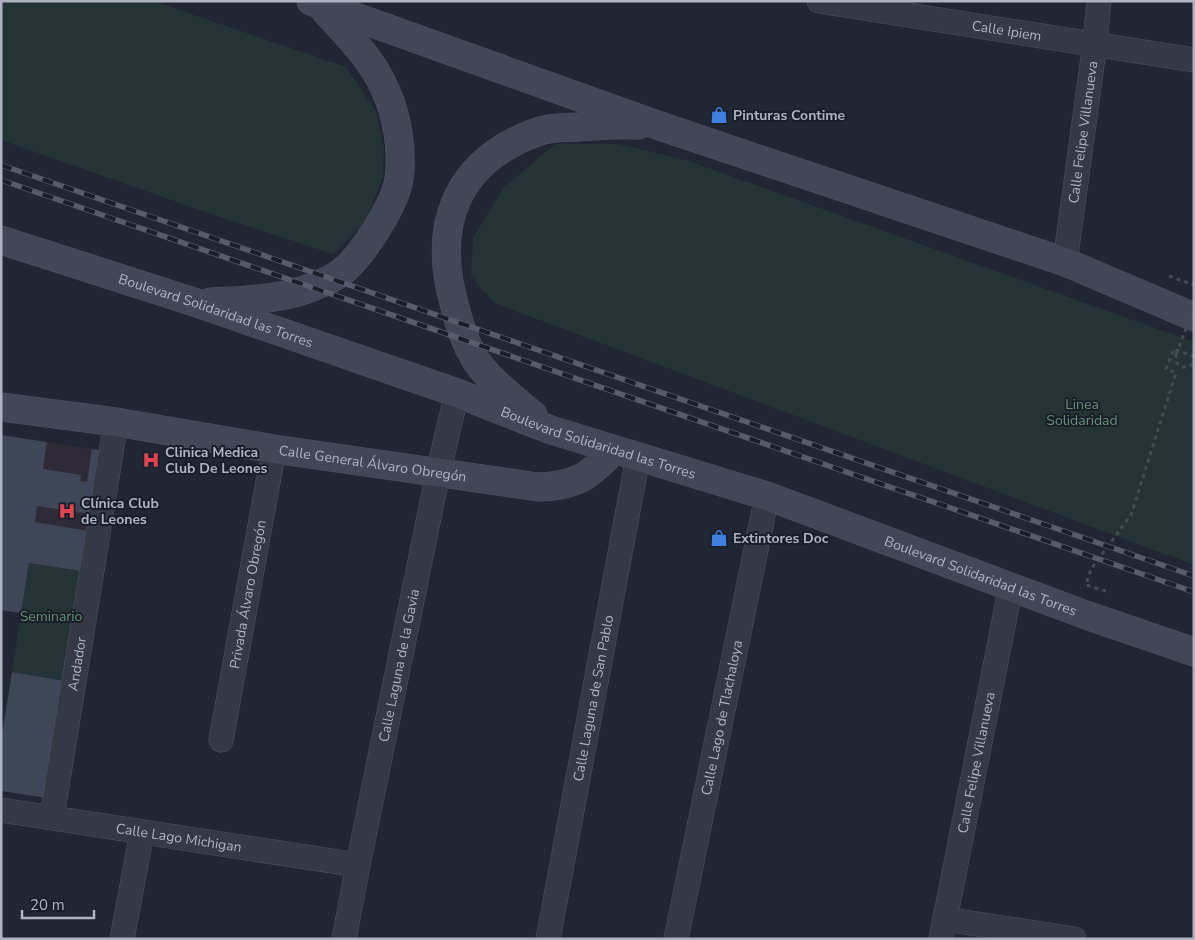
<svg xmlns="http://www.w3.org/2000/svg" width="1195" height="940" viewBox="0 0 1195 940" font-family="'Nunito Sans',sans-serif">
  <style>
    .medical { fill: #2e2b37 }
    .green { fill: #233336 }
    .building { fill: #3f4657 }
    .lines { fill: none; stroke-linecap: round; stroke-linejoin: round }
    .street-casing { stroke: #4e5360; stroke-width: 25 }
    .secondary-casing { stroke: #4e5360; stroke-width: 29 }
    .path { stroke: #404e53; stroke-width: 3; stroke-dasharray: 4 4; stroke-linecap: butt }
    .street { stroke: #343945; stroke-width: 24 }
    .secondary { stroke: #424758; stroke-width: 28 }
    .rail-casing { stroke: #565c6c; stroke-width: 5.5 }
    .rail { stroke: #191e29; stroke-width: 4; stroke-dasharray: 11; stroke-linecap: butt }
    .path-bridge { stroke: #404e53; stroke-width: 3; stroke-dasharray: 4 4; stroke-linecap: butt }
    .labels { text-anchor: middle; stroke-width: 4; stroke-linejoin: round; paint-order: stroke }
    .street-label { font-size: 14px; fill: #aeb3c2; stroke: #191e29 }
    .poi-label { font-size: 14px; font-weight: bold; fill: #aeb3c2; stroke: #191e29; text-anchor: start }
    .park-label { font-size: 14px; fill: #679176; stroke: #191e29 }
  </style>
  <rect width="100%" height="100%" fill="#202634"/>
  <path class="medical" d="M47,442L107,451L88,572L29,563Z"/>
  <path class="green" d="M1,1H153L346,67L376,111L384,148L383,177L366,221L333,254L211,214L1,140Z
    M555,144H618L686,160L1194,342V565L494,303L471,276L473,238L504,187Z
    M29,563L88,572L71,682L12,672Z"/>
  <path class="building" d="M1,435L47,442L43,469L81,475L80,481L87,482L92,449L107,451L97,515L37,506L35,522L94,532L88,572L29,563L21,613L1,610Z
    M12,672L71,682L53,799L1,791V741Z"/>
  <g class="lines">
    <g class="street-casing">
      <g id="street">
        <path id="s1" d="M819,1L1194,60"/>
        <path id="s2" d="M1065,262L1095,43L1099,1"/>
        <path id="s3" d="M221,740L274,449"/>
        <path id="s4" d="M1,810L358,865"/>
        <path id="s5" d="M52,817L116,422"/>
        <path d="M945,919L1074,939"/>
        <path d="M122,939L142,832"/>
        <path id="s6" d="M344,939L358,865L438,473L457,393"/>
        <path id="s7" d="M548,939L638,457"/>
        <path id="s8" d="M676,939L767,496"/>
        <path id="s9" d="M941,939L1011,586"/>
      </g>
    </g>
    <g class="secondary-casing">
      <g id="secondary">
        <path d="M311,1L660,126L1065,262L1194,317"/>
        <path id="s10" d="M1,240L197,303L457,393L551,430L767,496L1086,615L1194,652"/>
        <path d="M211,302C247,300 281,300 315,286C323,283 332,279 339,274C360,260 395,205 399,179C403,149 397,114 384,87C370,56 343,31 321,6"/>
        <path id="s11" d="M1,407L116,422L274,449L538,487C575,486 589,477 614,450"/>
        <path d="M533,415C515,400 495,385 480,366C467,349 460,328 455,307C431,225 456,160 540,131C552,127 565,128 578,127C598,126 618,124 638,125"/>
      </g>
    </g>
    <path class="path" d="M1169,276L1194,285
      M1176,354V362L1181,367H1189L1194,362
      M1106,591L1086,585L1091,569L1131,515L1176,373L1166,369L1174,349L1193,356L1194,358"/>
    <use href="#street" class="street"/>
    <use href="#secondary" class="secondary"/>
    <g class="rail-casing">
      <path id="rail" d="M1,165L1194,576
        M1,180L1194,592"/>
    </g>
    <use href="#rail" class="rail"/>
    <path class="path-bridge" d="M1176,354L1194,309"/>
  </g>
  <defs>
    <g id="shop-bare" transform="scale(1.35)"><path d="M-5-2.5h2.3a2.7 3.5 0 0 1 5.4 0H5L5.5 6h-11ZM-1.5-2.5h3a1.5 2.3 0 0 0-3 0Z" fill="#3f7fe0" stroke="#191e29" stroke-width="2.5" paint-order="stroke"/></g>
    <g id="hospital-bare" transform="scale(1.35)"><path d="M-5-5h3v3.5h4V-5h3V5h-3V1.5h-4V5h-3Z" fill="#e0444e" stroke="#191e29" stroke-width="2.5" paint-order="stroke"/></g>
  </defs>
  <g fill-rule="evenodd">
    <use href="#shop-bare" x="719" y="115"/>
    <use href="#hospital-bare" x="151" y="460"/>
    <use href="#hospital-bare" x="67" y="511"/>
    <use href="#shop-bare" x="719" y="538"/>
  </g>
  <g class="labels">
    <g class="street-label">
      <text dy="5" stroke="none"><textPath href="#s1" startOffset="190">Calle Ipiem</textPath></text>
      <text dy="5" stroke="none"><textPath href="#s2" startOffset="131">Calle Felipe Villanueva</textPath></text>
      <text dy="5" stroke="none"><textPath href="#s10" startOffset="226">Boulevard Solidaridad las Torres</textPath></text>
      <text dy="5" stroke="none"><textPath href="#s10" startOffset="631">Boulevard Solidaridad las Torres</textPath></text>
      <text dy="5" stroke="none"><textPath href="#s11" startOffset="376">Calle General Álvaro Obregón</textPath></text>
      <text dy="5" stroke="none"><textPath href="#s10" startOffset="1036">Boulevard Solidaridad las Torres</textPath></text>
      <text dy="5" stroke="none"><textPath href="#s3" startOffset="148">Privada Álvaro Obregón</textPath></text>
      <text dy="5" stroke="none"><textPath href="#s5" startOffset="155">Andador</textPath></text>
      <text dy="5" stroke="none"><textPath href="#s6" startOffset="279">Calle Laguna de la Gavia</textPath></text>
      <text dy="5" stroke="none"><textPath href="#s7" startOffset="245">Calle Laguna de San Pablo</textPath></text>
      <text dy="5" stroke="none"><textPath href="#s8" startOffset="226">Calle Lago de Tlachaloya</textPath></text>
      <text dy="5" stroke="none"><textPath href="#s9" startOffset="180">Calle Felipe Villanueva</textPath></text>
      <text dy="5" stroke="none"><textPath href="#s4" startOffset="180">Calle Lago Michigan</textPath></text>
    </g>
    <g class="poi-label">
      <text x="733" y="120">Pinturas Contime</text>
      <text x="165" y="457">Clinica Medica<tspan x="165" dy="16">Club De Leones</tspan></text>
      <text x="81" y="508">Clínica Club<tspan x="81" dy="16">de Leones</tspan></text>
      <text x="733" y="543">Extintores Doc</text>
    </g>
    <g class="park-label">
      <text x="1082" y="409">Linea<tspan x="1082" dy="16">Solidaridad</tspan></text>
      <text x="51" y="621">Seminario</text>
    </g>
  </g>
  <rect width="1195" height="940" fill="none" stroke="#aeb3c2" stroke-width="5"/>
  <path d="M22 910v8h72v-8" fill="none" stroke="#aeb3c2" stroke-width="2.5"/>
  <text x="30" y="910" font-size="15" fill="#aeb3c2" stroke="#191e29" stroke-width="4" paint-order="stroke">20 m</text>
</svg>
